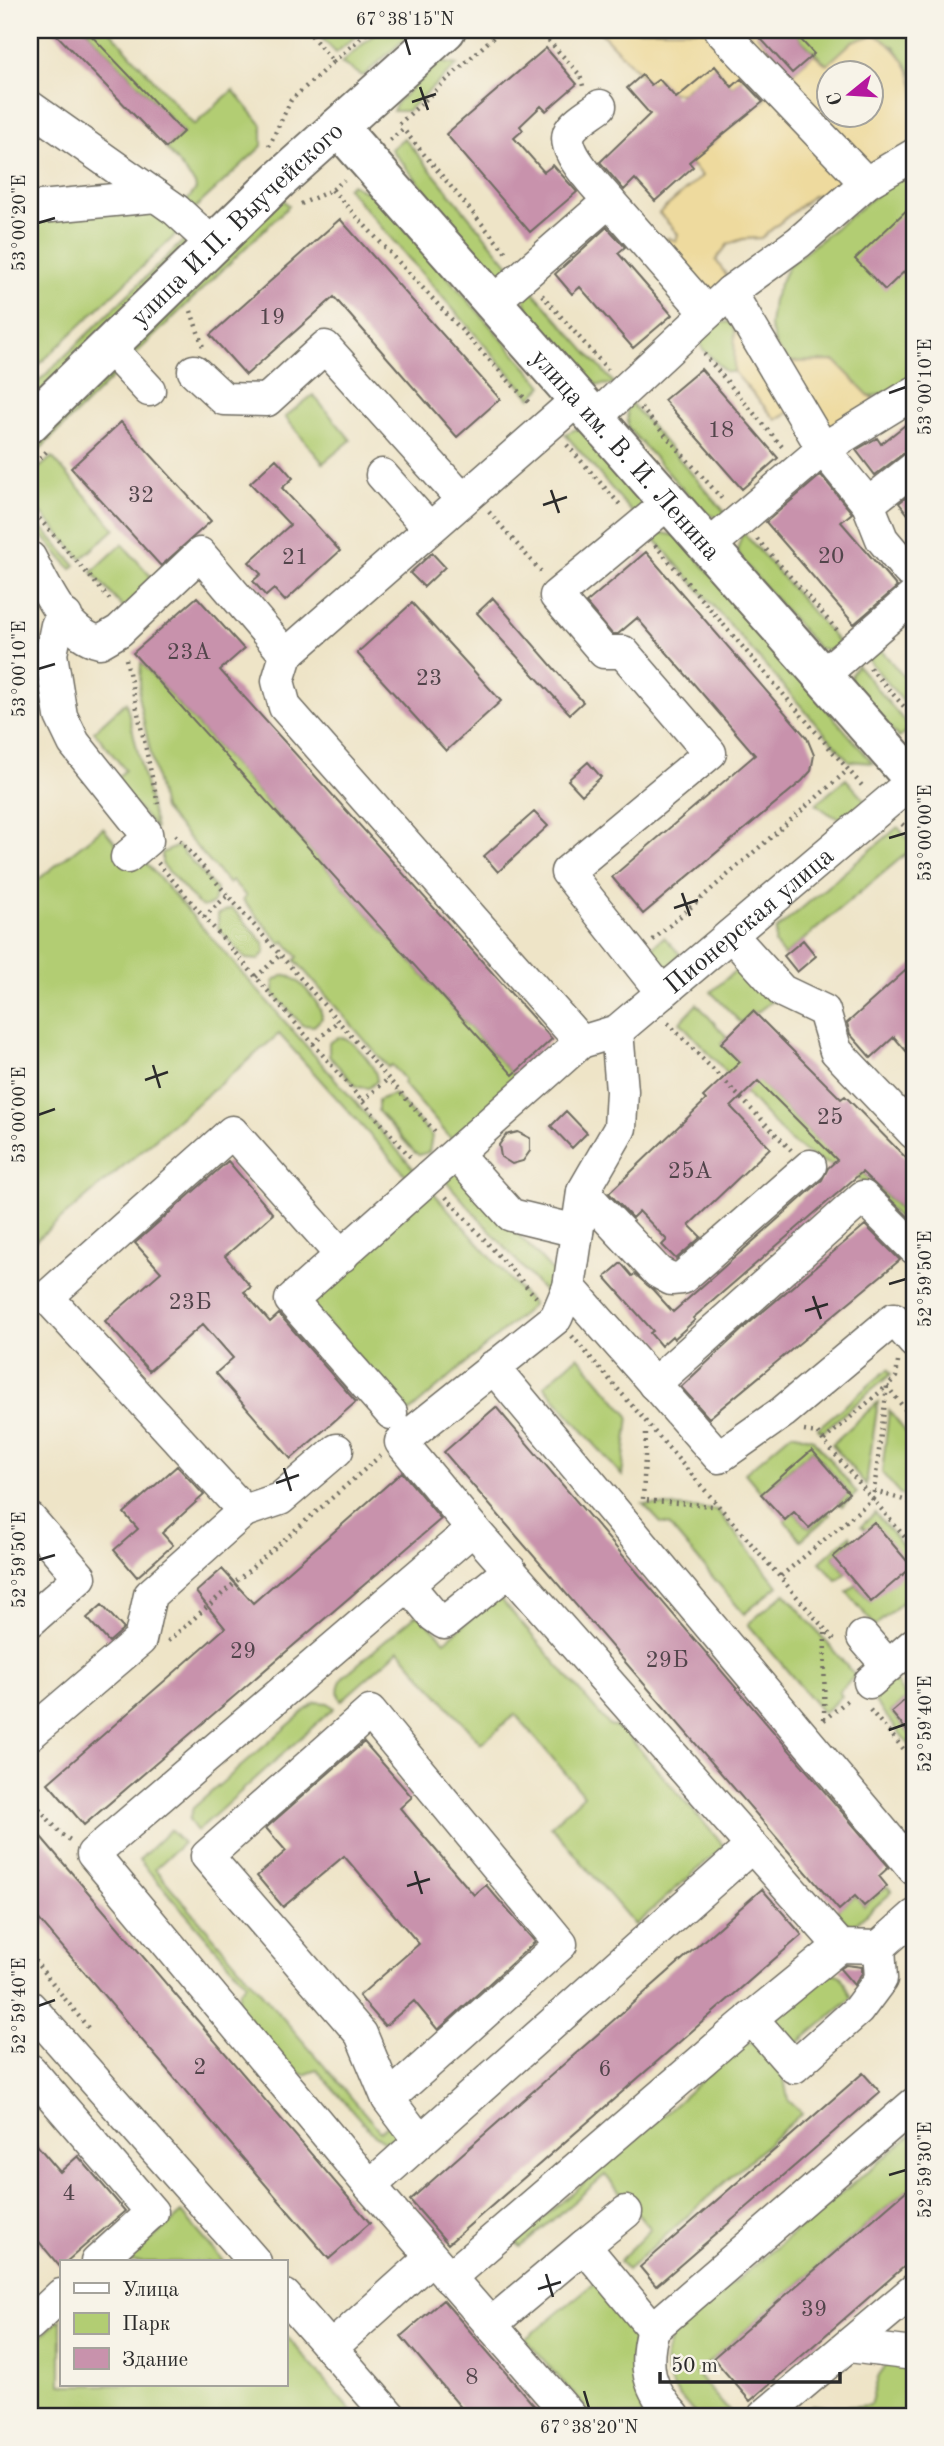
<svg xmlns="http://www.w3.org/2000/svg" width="944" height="2446" viewBox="0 0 944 2446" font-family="'Old Standard TT',serif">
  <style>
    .green { fill: #b2cd73; stroke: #6e7c4f; stroke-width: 2 }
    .sand { fill: #eeda9e; stroke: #8c8264; stroke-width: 2; fill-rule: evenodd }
    .building { fill: #c892ac }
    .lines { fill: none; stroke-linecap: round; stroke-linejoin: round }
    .minor-casing { stroke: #6f6c62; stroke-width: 35 }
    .major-casing { stroke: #6f6c62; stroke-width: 42 }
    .path { stroke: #6f6c62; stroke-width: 4.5; stroke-dasharray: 2 5; stroke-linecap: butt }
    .minor { stroke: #fff; stroke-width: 32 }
    .major { stroke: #fff; stroke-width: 38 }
    .ticks { fill: none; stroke: #2b2b2b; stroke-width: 2.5 }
    .labels { text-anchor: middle; stroke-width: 7; stroke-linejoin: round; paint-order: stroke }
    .number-label { font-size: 23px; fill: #52454b }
    .street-label { font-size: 26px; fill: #2b2b2b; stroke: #f7f3e8 }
    .neatline { fill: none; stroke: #2b2b2b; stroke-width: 2.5 }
    .ticks-label { font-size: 18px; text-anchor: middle; fill: #2b2b2b }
  </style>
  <rect width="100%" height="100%" fill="#f7f3e8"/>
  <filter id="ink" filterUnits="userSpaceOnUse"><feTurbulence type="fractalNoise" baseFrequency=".0143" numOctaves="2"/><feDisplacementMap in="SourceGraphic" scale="14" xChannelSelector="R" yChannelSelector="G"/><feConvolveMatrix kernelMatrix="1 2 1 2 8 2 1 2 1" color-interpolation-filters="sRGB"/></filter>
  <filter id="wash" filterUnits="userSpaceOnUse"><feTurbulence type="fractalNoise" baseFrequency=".00686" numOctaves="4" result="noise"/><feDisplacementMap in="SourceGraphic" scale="28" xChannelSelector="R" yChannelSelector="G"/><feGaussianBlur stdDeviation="1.57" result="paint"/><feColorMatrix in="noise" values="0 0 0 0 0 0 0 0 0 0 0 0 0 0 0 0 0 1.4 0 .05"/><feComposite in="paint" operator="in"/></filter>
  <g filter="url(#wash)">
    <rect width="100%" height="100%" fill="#eee4c7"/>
    <path class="green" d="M86,30H109L194,125L233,90L262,125V146L193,210L186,202L196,189L195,184L166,148L183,132Z
      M314,30H363L336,53Z
      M379,30H415L363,76L341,63Z
      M804,30H914V76L894,46L853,41L827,65L797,36Z
      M439,62L457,65L407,111H393L397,102Z
      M404,138L514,271L497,277L391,149Z
      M911,172L914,174V381L902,389L870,397L835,361L790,362L777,349L770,326L773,300L788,266L900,176Z
      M352,184L380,200L543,386L531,398L347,188Z
      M281,197L289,206L131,358L128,346Z
      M151,211L183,228L30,373V216Z
      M185,239L188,250L30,404V390Z
      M528,286L615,384L597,385L584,378L529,315L525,299Z
      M731,322L735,330L734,372H726L702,348L700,341L714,323Z
      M119,371L30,459V447L107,373Z
      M313,395L351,440L323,463L285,417Z
      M630,402L730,518L721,519L704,513L628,428L627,410Z
      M576,429L585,432L646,503L636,517L565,434Z
      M52,457L115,529L81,559L30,500V476Z
      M30,514L75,565L71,569L30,522Z
      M657,532L678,536L873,763L849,761L651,535Z
      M743,532L841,645L829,650L818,648L745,564L737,550Z
      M122,544L155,581L124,609L92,572Z
      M871,646L882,651L914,689V714L863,654Z
      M141,662L521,1084L453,1141L403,1083L405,1080L392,1065L388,1067L295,960L298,957L284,941L281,944L243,900L246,896L232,881L229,884L163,809L139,700Z
      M857,665L910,728L899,738L852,685L851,675Z
      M126,702L156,829L114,781L125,770L94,731Z
      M846,779L869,805C845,822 840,823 816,804Z
      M898,827L914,847L784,956L775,944L776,930Z
      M103,828L132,863L141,857L419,1175L412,1182L279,1034L30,1245V886Z
      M178,846L216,889L213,904L203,907L198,904L162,864V853Z
      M232,908L264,943L265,952L258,960L246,959L218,928V914Z
      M664,937L680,954L670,966H664L649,950Z
      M736,970L777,997L755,1014L752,1012L741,1023L711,992Z
      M284,975C298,976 322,1005 322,1018L314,1026L302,1025L274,994V981Z
      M697,1004L727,1037L721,1043L817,1140L824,1134L914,1224V1233L858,1178L841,1168L815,1159L789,1140L680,1022Z
      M339,1037C353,1038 377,1067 377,1081L369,1088L357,1087L329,1056V1043Z
      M394,1094L432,1136L429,1152L419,1155L414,1152L378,1111V1100Z
      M457,1169L555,1274L547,1295L445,1180Z
      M432,1191L533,1305L408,1413L308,1301Z
      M578,1356L629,1416L622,1476L544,1386Z
      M888,1369L891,1374L822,1432L818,1428Z
      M878,1402L866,1485L832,1444Z
      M889,1410L914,1443V1499L900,1494L882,1473Z
      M792,1433L813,1439L857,1493L842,1506L838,1503L849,1493L812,1450L771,1485L774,1508L745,1473Z
      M643,1504L717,1510L778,1586L744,1614L669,1525L661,1523Z
      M794,1512L809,1528L828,1512L830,1515L801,1540L784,1520Z
      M875,1513L914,1559V1592L875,1626L847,1592L856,1585L870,1601L866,1530L861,1526Z
      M850,1535L853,1540L833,1557L846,1573L837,1581L820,1562Z
      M785,1593L855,1676L839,1691L842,1696L823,1713L748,1624Z
      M498,1596L609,1725L621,1728L724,1846L635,1925L551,1826L584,1795L515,1714L481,1744L399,1650L341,1701C336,1692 338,1684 344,1676L416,1615L422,1617L445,1641Z
      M893,1679L907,1698L891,1712L914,1739V1751L872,1698Z
      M315,1702L328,1703L334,1708L197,1831L189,1820L193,1808Z
      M170,1830L183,1843L155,1869L380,2131L394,2119L399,2139L384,2141L371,2132L317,2070L304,2075L289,2068L238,2007L239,1992L246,1983L139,1860Z
      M887,1886L892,1892L851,1928L836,1911L855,1896L864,1906Z
      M831,1972L841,1976L852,1998L792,2048L772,2026L775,2015Z
      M753,2042L782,2067L788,2100L802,2113L627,2270L619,2261L651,2229L605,2175L521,2247L515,2242L667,2112L740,2045Z
      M914,2133V2184L696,2373L733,2416H697C671,2387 655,2373 673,2333Z
      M182,2213L224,2262H126Z
      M594,2283L637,2330C626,2364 631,2389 653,2416H593L525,2339Z
      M61,2319V2385H285V2334L355,2416H30V2346Z
      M889,2361L914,2363V2416H803L812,2405L834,2408L870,2405L879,2375Z"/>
    <path class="sand" d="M598,30H762L757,35L792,73L814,54L827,65L853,41L876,35C917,60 919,95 914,140L828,203L820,194L813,196L761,238L743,239L728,244L716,260L777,349L790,362L835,361L870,397L896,411L852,444L789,412L776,420L734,372L735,330L726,311L659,245L668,238L676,241L678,234L659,213L702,176L689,162L766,99L746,75L732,87L715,66L680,94L670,92L659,79L651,85ZM828,74H870V116H828Z"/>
    <g id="blocks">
      <path class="building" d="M52,30H86L183,132L166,148Z
        M753,30H792L814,54L792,73Z
        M546,48L577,84L546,111L541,106L520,126L523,130L514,138L544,172L553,165L577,192L530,232L446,134Z
        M715,66L732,87L741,79L763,102L689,162L693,167L655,201L635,179L624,190L600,162L650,114L627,88L642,75L651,85L659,79L676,98Z
        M914,203V262L885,290L855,259Z
        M340,219L500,399L457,437L334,297L246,375L210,335Z
        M607,227L625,247L618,253L672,315L633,348L580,287L572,294L555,274Z
        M701,369L778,458L742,489L664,400Z
        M914,418V450L903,454L875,475L856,450L877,438L881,444Z
        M121,422L211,521L161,566L71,468Z
        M276,459L293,478L282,488L340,551L285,601L274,589L266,596L253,581L261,574L249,562L290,525L250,483Z
        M821,475L852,513L841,522L897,587L854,624L766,522Z
        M914,491V522L899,503Z
        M646,552L807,738L814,755L811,771L802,781L643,914L612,877L755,755L637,618L618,634H612L586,603Z
        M432,553L445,567L424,587L410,573Z
        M197,597L244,649L220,670L552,1039L513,1075L133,653Z
        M493,598L583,702L570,714L477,613Z
        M412,603L501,701L446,751L357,653Z
        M588,762L601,777L582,795L568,780Z
        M534,812L548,826L498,872L484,856Z
        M803,940L816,956L797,972L784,956Z
        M914,963V1060L894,1037L871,1058L850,1034L847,1023Z
        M753,1011L841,1099L845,1096L914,1166V1222L862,1172L693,1318L695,1320L674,1339L672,1336L661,1346L650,1333L653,1331L605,1277L621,1263L632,1276L635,1274L653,1290L673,1312L822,1180L828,1168L837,1160L758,1081L731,1107L770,1148L689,1225L701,1237L676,1259L662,1245L667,1240L639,1211L632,1218L609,1193L706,1100L703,1097L740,1062L721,1043Z
        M566,1111L587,1133L572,1148L551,1126Z
        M518,1132L530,1138V1151L523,1161L512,1164L501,1157L499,1145L506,1135Z
        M228,1161L273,1214L225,1256L251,1287L244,1292L270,1322L279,1314L356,1402L291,1459L216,1373L233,1358L203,1324L149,1371L105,1321L161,1272L135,1243Z
        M865,1225L900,1260L709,1418L681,1387L747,1325Z
        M496,1407L889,1867L879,1876L887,1886L864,1906L855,1896L839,1910L444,1452Z
        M812,1450L849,1493L809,1528L794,1512L785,1520L761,1494Z
        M177,1466L204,1495L162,1533L173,1545L137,1577L114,1550L138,1529L124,1513Z
        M402,1472L441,1519L84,1825L48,1783L225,1628L196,1592L222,1569L253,1603Z
        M874,1522L912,1567L871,1602L833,1557Z
        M102,1605L124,1629L109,1642L87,1618Z
        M914,1692V1739L891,1712Z
        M364,1742L412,1797L400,1808L474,1895L486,1885L535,1942L438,2030L414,2001L385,2026L359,1996L419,1944L344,1856L283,1907L257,1876L286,1851L266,1828Z
        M30,1824L370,2223L329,2259L30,1909Z
        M762,1889L802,1935L448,2244L410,2200Z
        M846,1965L862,1967V1973L854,1985L840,1969Z
        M863,2073L880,2092L656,2286L640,2267Z
        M30,2137L60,2172L78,2156L125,2211L66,2262H61L60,2267L30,2231Z
        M914,2184V2258L750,2401L713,2358Z
        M443,2300L543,2416H468L401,2336Z"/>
    </g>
  </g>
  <g filter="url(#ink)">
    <use href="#blocks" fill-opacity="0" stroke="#6f6c62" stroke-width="2"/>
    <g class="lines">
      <g class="minor-casing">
        <g id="minor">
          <path d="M720,30L866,183"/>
          <path d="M600,106C591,113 576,121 570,131C559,150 598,187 609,201"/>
          <path d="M30,107L176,210L214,245"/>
          <path d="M30,208L156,196"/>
          <path d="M730,292L823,449L868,504L882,539L908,570H914"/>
          <path d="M492,303L609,201L707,313"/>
          <path d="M109,347L149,390"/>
          <path d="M194,371L224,399L267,400L325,347L462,499"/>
          <path d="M577,400L286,655L278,681L285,707L581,1042"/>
          <path d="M594,419L730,292L799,242L866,183L914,155"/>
          <path d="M382,475L429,528"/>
          <path d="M868,504L914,468"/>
          <path d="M708,547L823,449L914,393"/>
          <path d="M30,558C45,587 66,635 100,642L119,631L200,554L286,655"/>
          <path d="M66,616L57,625L51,654L61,716L74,743L146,833L147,840L127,857"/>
          <path d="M822,676L914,596"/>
          <path d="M731,935L782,991L824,1011L836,1051L914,1133"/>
          <path d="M661,991L567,872L710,753L623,652H604L556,596L668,503"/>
          <path d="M617,1031L622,1091L620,1128L583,1192L569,1287L556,1318L401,1442L473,1529L840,1946"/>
          <path d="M457,1155L511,1215L577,1231"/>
          <path d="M583,1192L658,1272L671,1279L682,1278L810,1166"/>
          <path d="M569,1287L719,1457L783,1412L894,1319L914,1342"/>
          <path d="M493,1367L914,1869"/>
          <path d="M654,1384L863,1197L914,1248"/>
          <path id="s1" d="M391,1413L291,1300L581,1042L617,1031L914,780"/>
          <path d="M337,1450L280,1499L244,1511L47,1297L232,1132L342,1256"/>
          <path d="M30,1519L80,1577L30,1621"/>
          <path d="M473,1529L93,1854L370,2186L570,2416"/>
          <path d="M408,1585L434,1616L444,1623L510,1570"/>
          <path d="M863,1637L888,1666"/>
          <path d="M870,1682L914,1644"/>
          <path d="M30,1734L140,1640L150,1595L244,1511"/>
          <path d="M30,2007L255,2262"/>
          <path d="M751,2018L794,2067L858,2010L881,1979L879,1947"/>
          <path d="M30,2070L152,2212L97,2262"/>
          <path d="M388,2099L361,2034L207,1856L370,1712L561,1944L388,2099L419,2140"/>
          <path d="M370,2186L752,1846"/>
          <path d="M584,2246L626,2212"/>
          <path d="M449,2278L742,2026L840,1946L879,1947L914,1916"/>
          <path d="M285,2296L390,2416"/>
          <path d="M30,2324L61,2295"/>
          <path d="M490,2325L584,2246L653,2329"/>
          <path d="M849,2346L914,2354"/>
          <path d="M331,2348L431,2258"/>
          <path d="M674,2416C648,2389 643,2365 653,2329L914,2104"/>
          <path d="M764,2416L914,2290"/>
        </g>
      </g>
      <g class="major-casing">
        <g id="major">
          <path id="s2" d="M338,127L914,780"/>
          <path id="s3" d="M30,423L279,180L446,30"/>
        </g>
      </g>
      <path class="path" d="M539,30L580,75L583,86
        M333,62L370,30
        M399,124L501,30
        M390,140L403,129L507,254
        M269,146L291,100L333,62L307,30
        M332,190L531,405
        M301,204L332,190L344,180
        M542,295L608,370
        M191,311L203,347
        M704,354L784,449
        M641,408L724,501
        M567,445L622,507
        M30,468L48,450
        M30,508L112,602
        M489,512L543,574
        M757,539L837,630
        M655,545L864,788
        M126,659L158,804
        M870,668L914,718
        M902,824L914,835
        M175,835L437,1134
        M158,863L412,1159
        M204,917L228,895
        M653,940L848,770
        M256,977L280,955
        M668,1023L791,1150
        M313,1044L338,1021
        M363,1101L389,1078
        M446,1197L536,1297
        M572,1336L836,1642
        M898,1362L896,1377L887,1386L914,1421
        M804,1431L817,1433L914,1548
        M646,1434L643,1500L712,1506
        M874,1491L914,1503
        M781,1576L873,1499L887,1386L823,1441
        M168,1641L380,1456
        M870,1710L914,1761
        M824,1719L825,1630
        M824,1720L849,1699
        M30,1798L62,1835L72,1841
        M30,1955L89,2029"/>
      <use href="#minor" class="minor"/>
      <use href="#major" class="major"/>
    </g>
  </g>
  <path class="ticks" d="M405,38L410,55M420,87L428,110M412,102L436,94M38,223L55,218M889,393L906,387M551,490L559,513M543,505L567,497M38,669L55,664M889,838L906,833M682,893L690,916M674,908L698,900M153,1065L160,1088M145,1080L168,1072M38,1115L55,1109M889,1284L906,1279M813,1296L821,1319M805,1311L828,1304M284,1468L291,1491M276,1483L299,1475M38,1560L55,1555M889,1730L906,1724M415,1871L422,1894M407,1886L430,1879M38,2006L55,2000M889,2175L906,2170M546,2274L553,2297M538,2289L561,2282M584,2391L589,2408"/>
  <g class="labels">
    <g class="number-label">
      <text x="272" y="324">19</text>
      <text x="721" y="437">18</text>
      <text x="141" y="502">32</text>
      <text x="831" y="563">20</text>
      <text x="295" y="564">21</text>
      <text x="189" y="659">23А</text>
      <text x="429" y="685">23</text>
      <text x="830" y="1124">25</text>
      <text x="690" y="1178">25А</text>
      <text x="190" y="1309">23Б</text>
      <text x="243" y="1658">29</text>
      <text x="667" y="1667">29Б</text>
      <text x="200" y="2074">2</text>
      <text x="605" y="2076">6</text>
      <text x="69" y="2200">4</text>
      <text x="814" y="2316">39</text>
      <text x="472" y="2384">8</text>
    </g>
    <g class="street-label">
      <text dy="9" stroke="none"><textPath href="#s3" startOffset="287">улица И.П. Выучейского</textPath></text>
      <text dy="9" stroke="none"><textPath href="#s2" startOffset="436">улица им. В. И. Ленина</textPath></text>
      <text dy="9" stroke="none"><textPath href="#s1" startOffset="749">Пионерская улица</textPath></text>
    </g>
  </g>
  <rect width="944" height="2446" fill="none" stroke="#f7f3e8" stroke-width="77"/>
  <rect x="60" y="2260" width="228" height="126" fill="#f7f3e8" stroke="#a5a39c" stroke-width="2"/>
  <rect x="74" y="2283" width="35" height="10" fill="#ffffff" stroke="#a5a39c" stroke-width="2"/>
  <text x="122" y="2296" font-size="21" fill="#2b2b2b">Улица</text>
  <rect x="74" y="2313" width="35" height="21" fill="#b2cd73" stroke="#a5a39c" stroke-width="2"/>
  <text x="122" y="2330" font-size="21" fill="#2b2b2b">Парк</text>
  <rect x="74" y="2348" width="35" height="21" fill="#c892ac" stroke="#a5a39c" stroke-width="2"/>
  <text x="122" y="2366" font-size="21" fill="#2b2b2b">Здание</text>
  <g transform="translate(850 94) rotate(252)"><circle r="33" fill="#f7f3e8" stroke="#a5a39c" stroke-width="2"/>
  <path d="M0-5L12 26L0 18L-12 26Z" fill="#b5179e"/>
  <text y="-10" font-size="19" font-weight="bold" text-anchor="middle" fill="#2b2b2b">С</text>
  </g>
  <path d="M660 2372v10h180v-10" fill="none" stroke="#2b2b2b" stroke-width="3.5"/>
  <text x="671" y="2372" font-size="21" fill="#2b2b2b" stroke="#f7f3e8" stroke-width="5" paint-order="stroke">50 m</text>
  <rect x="38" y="38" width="868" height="2370" class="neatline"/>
  <g class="ticks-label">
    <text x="405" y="25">67°38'15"N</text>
    <text transform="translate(19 223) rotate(-90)" y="6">53°00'20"E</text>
    <text transform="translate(925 387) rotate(-90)" y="6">53°00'10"E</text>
    <text transform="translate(19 669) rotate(-90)" y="6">53°00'10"E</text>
    <text transform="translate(925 833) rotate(-90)" y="6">53°00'00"E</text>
    <text transform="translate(19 1115) rotate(-90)" y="6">53°00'00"E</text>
    <text transform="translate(925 1279) rotate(-90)" y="6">52°59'50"E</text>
    <text transform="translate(19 1560) rotate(-90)" y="6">52°59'50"E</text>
    <text transform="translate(925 1724) rotate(-90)" y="6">52°59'40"E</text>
    <text transform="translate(19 2006) rotate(-90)" y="6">52°59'40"E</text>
    <text transform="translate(925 2170) rotate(-90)" y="6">52°59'30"E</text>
    <text x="589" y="2433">67°38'20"N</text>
  </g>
</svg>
